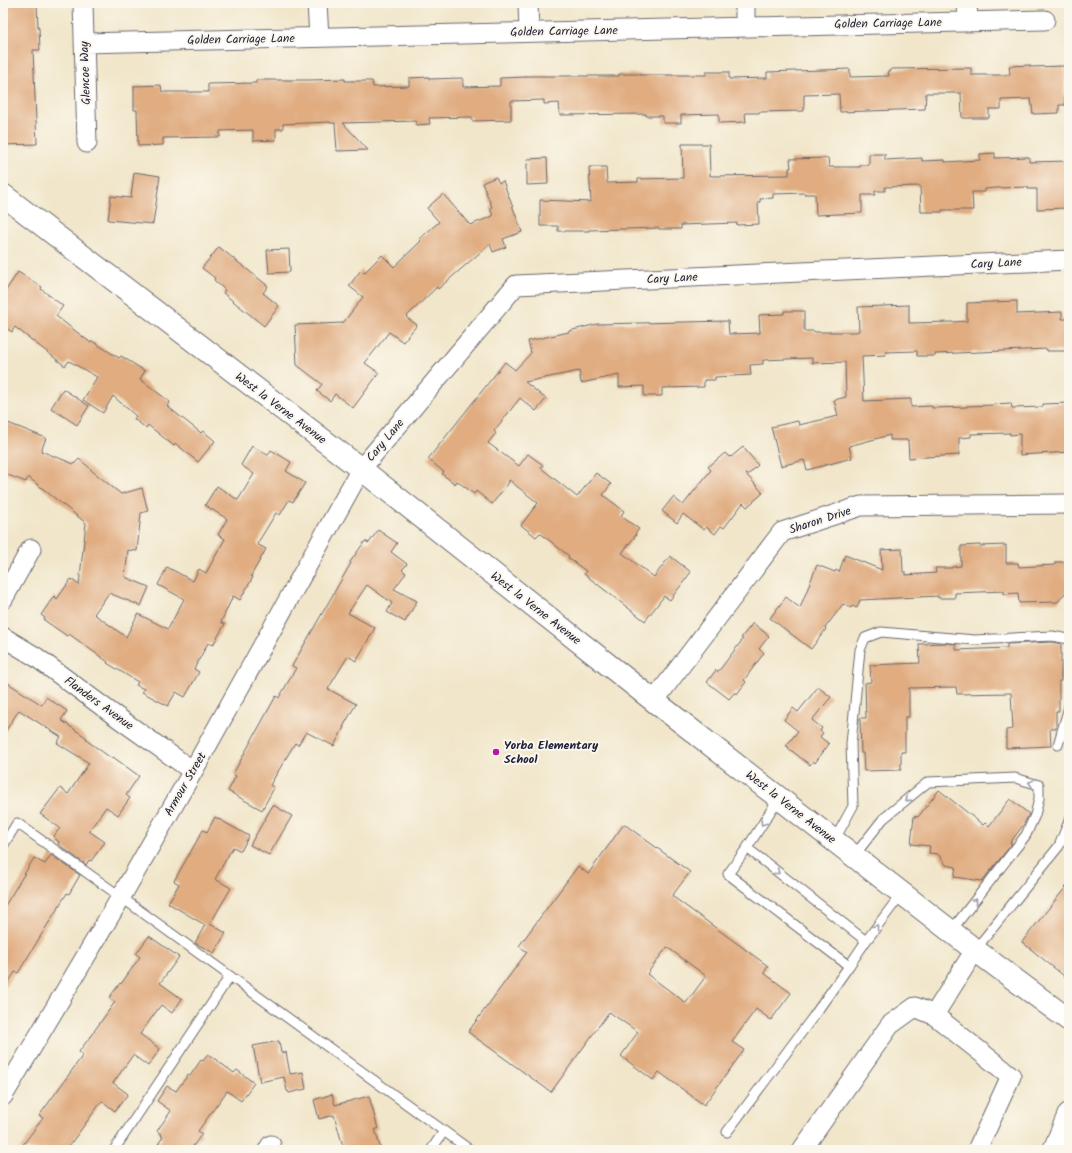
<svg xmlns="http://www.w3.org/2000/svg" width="1072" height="1153" viewBox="0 0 1072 1153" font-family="Kalam,sans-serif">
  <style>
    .building { fill: #e0ac80; fill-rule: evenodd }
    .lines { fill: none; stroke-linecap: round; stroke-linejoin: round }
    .service-casing { stroke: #6a676d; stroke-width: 11 }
    .minor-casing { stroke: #6a676d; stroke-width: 21 }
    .secondary-casing { stroke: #6a676d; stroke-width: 24 }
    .primary-casing { stroke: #6a676d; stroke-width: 24 }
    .service { stroke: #fff; stroke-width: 9 }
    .minor { stroke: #fff; stroke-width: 19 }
    .secondary { stroke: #fff; stroke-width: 22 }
    .primary { stroke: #fff; stroke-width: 22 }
    .oneway { stroke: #9c9ca7 }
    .poi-dot { fill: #b5179e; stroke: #fbf7ec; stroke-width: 1.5 }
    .labels { text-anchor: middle; stroke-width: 4; stroke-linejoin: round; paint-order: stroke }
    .street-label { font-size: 12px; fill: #22223b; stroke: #fbf7ec }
    .poi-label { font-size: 12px; font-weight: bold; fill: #22223b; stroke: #fbf7ec; text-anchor: start }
  </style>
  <rect width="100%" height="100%" fill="#fbf7ec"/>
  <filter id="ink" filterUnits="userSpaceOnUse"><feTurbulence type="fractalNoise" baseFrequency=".025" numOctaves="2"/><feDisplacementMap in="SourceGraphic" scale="8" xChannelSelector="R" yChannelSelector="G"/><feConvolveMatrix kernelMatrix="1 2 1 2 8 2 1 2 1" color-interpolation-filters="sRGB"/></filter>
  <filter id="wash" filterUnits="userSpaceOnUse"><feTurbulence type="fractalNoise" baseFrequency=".012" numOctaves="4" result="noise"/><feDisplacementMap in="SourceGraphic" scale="16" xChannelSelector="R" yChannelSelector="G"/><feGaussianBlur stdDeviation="0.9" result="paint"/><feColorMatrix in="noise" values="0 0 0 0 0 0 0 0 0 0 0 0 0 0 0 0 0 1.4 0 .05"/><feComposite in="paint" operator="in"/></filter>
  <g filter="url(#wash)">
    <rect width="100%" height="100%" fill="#f1e6ca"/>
    <g id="blocks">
      <path class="building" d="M3,3H37L38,28H39L40,50H33L37,144L3,145Z
        M1030,65V67L1064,66L1065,105H1059V113L1033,114L1031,99L1001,100V109H989V118H962L961,93H926L925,109L840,112L839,94L804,95V111L759,112V113H745L746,122L719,123V114L681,115V123H663V116H646V114L560,115L559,103L544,104V100L511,101V120L472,121V117L429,118L430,124L416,125V121L343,123L368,150L337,151L335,123H330V122L283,124V129H276V140L253,141V130L220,131V137L163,138V145L138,146L137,110H134V86L161,85L162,92H208V84L256,83V80H310L345,79V81H372L373,87L409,86V78L429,77V79L463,78V87L500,86V78L526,77V76H619V74H640V75H706V72H729V79L767,78V72L850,69V77L889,76L888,71H891V69L971,68V75H1010L1009,66Z
        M682,144H709L710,176L789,175V168H791L790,159L828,158L829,167H860V165H869V154H885V160L922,158V161L945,160V162L980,160V154L995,153V158L1029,157V162L1069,161V208L1037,209V189H1028V187L996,188L985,189V192H972L973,210H942V212H921L920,186L885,187V191H875V195H862V213L816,215L815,194H805V193L773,194V198L760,199V202H758L759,224L737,225V223L681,225V229H659V228L589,230V231H558V226H540V200L591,202L589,167H606L607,183L638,182V179L683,178Z
        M547,158L548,184L527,185V164H528L527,159Z
        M134,172L160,176L153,224L108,220L111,196L131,198Z
        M496,177L499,183L503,181L522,232L503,239L506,247L493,252L490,244L438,289L437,287L406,317L417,325L403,342L389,332L365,363L379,373L353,408L335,394L330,401L317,391L322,384L297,365L295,325L343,323L363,297L349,286L361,270L364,273L382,255L394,267L421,241L419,239L439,222L427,208L443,194L470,225L493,216L490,208L492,207L482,183Z
        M219,247L268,286L263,293L279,306L264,326L223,293L225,290L214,280L215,278L202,268Z
        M289,249L290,272L269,273L267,250Z
        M18,272L42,287L41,289L63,306L56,316L91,343L92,341L119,358L121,356L145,371L140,379L170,402L167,406L201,433L203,431L215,441L198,462L176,444L174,446L148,425L146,428L134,419L136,416L113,396L103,413L83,400L97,377L69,361L65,366L15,327L12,332L3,326V295Z
        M1017,301V314L1062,312V319H1069V351H1047V349L935,354V356H917V351L885,352L886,355L862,356L864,401L911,399V407L932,406V408L967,407V406L994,405V404L1011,403L1012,408L1043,407V404L1069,403V452L1020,455V434L1010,435V433L971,434V437L959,438V455L909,458L908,440H890V435L849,446L852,458L807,470L804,460L781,466L771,427L798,421L799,425L838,416L834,400L846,397L845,362L812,363V358L763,360V364L750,365L751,375L715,377V380H704V387L662,388V396H644V386L619,387V375L581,383L579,371L525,382L546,399L536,411L520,398L498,426L494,431L496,433L488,443L519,466L528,454L543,465L541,468L577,497L596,473L611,484L603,495L624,511L621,516L639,529L635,534L636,535L622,553L654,577L670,556L691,572L670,600L664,596L645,621L584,574L586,571L568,558L569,556L540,533L536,537L521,525L538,503L509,480L508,484L492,504L476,491L474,494L457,481L455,484L442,474L444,472L428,459L505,362L515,370L531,353L528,341L569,332V331L597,324L728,321L729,334L760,333L759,315L784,314V311H804V331H814L815,332H856L859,331L858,307L909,305V323L953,322L967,321V303Z
        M63,389L89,406L77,425L51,408Z
        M3,421L46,438L41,451L74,464L79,459L91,469V470L121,494L142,488L148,511L141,513L137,551L128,550L125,577L149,587L141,606L109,593L94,614L126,637L138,614L168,629L184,599L158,585L167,567L193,581L199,569L206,573L225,539L218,535L227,519L205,505L217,486L238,500L254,474L241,465L252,446L268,455L271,450L291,462L286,471L305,483L293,502L289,500L280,515L276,513L257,544L266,549L251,576L253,577L240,600L233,596L221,622L225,624L213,645L208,643L194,669L199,672L185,697L176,692L168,706L142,692L144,689L136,685L138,682L107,663L108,662L69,634L67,636L44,620L45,618L41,615L54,596L57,599L71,579L79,585L86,523L28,477L26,482L3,473Z
        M743,447L758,465L749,474H746L763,493L747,507L743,503L724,528L721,526L715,534L706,527L704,530L683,514L677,523L662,511L673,497L683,505L711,470L708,467L725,453L729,457L730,456L731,457Z
        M378,530L397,543L391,552L407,564L402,570L406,573L394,589L417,601L405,622L387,612L392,603L367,585L348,613L375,628L356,661L348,656L328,689L356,704L343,727H344L334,746L306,732L298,745L295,743L270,785L274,788L262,810L228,791L236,776L233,774L276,696L279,698L296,668L292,666L351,563L350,562L365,541L369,543Z
        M980,545V546L1006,545V563H1018L1019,567L1055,565V562H1069V593L1064,594L1058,602L1019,603L1018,593L1004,594V591L955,593V598H938V596L860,600L857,608L852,606L851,608L843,604L825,628L826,629L811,649L770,618L786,597L800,608L817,565L835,572L836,570L839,572L845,555L882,570L881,550L902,549L903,572H906V575L936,573L935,568H952V567L961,566V546Z
        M753,623L769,636L759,649L764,653L744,680L746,682L737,694L735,692L729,699L707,682L716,670L718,672L743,639L741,638Z
        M1052,642L1061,644V681H1059V711H1056V729H1050L1051,746L1006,748V730L1013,729L1011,693L957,694L956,687L909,688V717H905V752H901V770L864,771L863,753H861L860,718H866L865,683L871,682L870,665L920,663L919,644L945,643L956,644V650L1007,648V644Z
        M3,680L42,705L46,697L67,711L61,720L87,738L86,740L111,758L113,757L139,776L126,795L130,798L118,815L106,807L89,831L105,842L91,861L89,860L86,865L58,844L59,842L53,837L60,828L40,814L60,788L68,794L89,763L57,743L61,737L19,710L3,735Z
        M818,687L831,697L812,720L822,728L820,731L823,733L820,737L829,744L815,763L813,761L810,765L788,748L789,747L786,746L798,731L784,720L793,708L798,712Z
        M939,790L983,825L985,823L989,826L1010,799L1029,814L1024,824L1010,843L1012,844L982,881L954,877L956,867L946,865L938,854L929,853L930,846L911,844L914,816L918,817Z
        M273,805L292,816L269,855L250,845Z
        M215,817L249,836L241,851L233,847L215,879L231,888L210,924L226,933L214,953L195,943L205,925L168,903L179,884L174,881L203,830L207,832Z
        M624,824L690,872L672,896L768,966L764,973L791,993L771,1020L756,1009L732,1042L744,1050L704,1105L659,1072L653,1080L621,1056L638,1032L609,1012L551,1092L468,1032L527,952L519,946L578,866L588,874ZM667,947L706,976L686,1003L647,974Z
        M51,855L80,875L69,894L67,893L18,973L15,972L3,991V909L34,858L45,864Z
        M1069,883V980L1022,942Z
        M149,936L179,957L160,983L182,999L172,1013L161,1005L140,1034L160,1049L148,1066L133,1055L113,1083L128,1094L115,1111L102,1101L66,1150H19L43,1118L39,1116L83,1055L79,1052L115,1002L109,998L120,983L121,984L140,957L136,954Z
        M279,1041L281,1053L286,1052L290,1074L303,1072L306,1089L289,1093L288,1091H287L284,1077L260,1082L253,1046Z
        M208,1054L234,1073L237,1070L254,1083L241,1101L227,1091L198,1131L202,1134L190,1150H166L158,1144L163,1137L161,1136L162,1135L157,1131L171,1111L157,1101L167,1086L176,1091L188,1075L190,1076L201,1060L203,1061Z
        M332,1094L335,1105L369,1096L378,1129H375L381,1150H344L334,1115L319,1119L314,1100Z"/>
    </g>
  </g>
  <g filter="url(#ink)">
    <use href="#blocks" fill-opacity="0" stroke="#6a676d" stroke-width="1"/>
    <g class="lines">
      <g class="service-casing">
        <path id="service" d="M1058,745L1069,707
          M779,798L747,848L728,874L849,966L866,941
          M834,841L853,806L851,744L860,650L865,638L881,632L975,640L1052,636L1069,639
          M3,846L17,823L121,897L470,1150
          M747,848L866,941L902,893
          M854,856L883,819L928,782L1015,778L1039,785V799L1035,815L1026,835L951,931
          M975,950L1059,846L1069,821
          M727,1132L813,1017L849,966
          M114,1150L230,976
          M431,1150L444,1131"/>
      </g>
      <g class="minor-casing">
        <path id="minor" d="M83,3L87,143
          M317,3L319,37
          M528,3L529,32
          M745,3V27
          M967,3L968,21
          M84,43L1045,20
          M3,599L31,549
          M3,637L36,657L110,712L193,771
          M654,701L782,532L861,506L1069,504
          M934,1015L975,950
          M3,1096L121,897L193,771L361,469L516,285L1069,260
          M268,1150L271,1145
          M802,1150L890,1025L915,1007L934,1015L1011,1076L977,1150"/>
      </g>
      <g class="secondary-casing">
        <path id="secondary" d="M3,195L361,469L654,701L975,950L1069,1020"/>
      </g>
      <g class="primary-casing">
        <path id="primary" d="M1054,1150L1069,1114"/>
      </g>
      <use href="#service" class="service"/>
      <use href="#minor" class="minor"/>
      <use href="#secondary" class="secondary"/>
      <use href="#primary" class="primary"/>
    </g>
    <defs><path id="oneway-chevron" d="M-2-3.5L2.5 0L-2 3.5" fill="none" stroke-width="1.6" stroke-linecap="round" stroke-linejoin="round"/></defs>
    <g class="oneway">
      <use href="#oneway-chevron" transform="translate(1031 783) rotate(-165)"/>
      <use href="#oneway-chevron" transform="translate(908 799) rotate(140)"/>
      <use href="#oneway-chevron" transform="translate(763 823) rotate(123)"/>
      <use href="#oneway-chevron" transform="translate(777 872) rotate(38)"/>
      <use href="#oneway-chevron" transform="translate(975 901) rotate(-52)"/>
      <use href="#oneway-chevron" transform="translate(876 927) rotate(-53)"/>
    </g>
  </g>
  <circle class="poi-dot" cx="496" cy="752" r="4"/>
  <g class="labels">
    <g class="street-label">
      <text transform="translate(888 23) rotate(-1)" y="4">Golden Carriage Lane</text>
      <text transform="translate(564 31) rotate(-1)" y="4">Golden Carriage Lane</text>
      <text transform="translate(241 39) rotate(-1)" y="4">Golden Carriage Lane</text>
      <text transform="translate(85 73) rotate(-92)" y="4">Glencoe Way</text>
      <text transform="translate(996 263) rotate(-3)" y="4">Cary Lane</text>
      <text transform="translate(672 278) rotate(-3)" y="4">Cary Lane</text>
      <text transform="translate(281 408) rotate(37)" y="4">West la Verne Avenue</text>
      <text transform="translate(385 440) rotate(-50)" y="4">Cary Lane</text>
      <text transform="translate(820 520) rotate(-18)" y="4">Sharon Drive</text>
      <text transform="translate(536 608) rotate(38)" y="4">West la Verne Avenue</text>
      <text transform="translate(99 703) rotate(36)" y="4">Flanders Avenue</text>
      <text transform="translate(185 784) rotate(-60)" y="4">Armour Street</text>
      <text transform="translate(791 807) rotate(38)" y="4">West la Verne Avenue</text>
    </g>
    <g class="poi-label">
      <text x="504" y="749">Yorba Elementary<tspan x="504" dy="14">School</tspan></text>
    </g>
  </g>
  <rect width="1072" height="1153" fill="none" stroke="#fbf7ec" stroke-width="16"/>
</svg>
